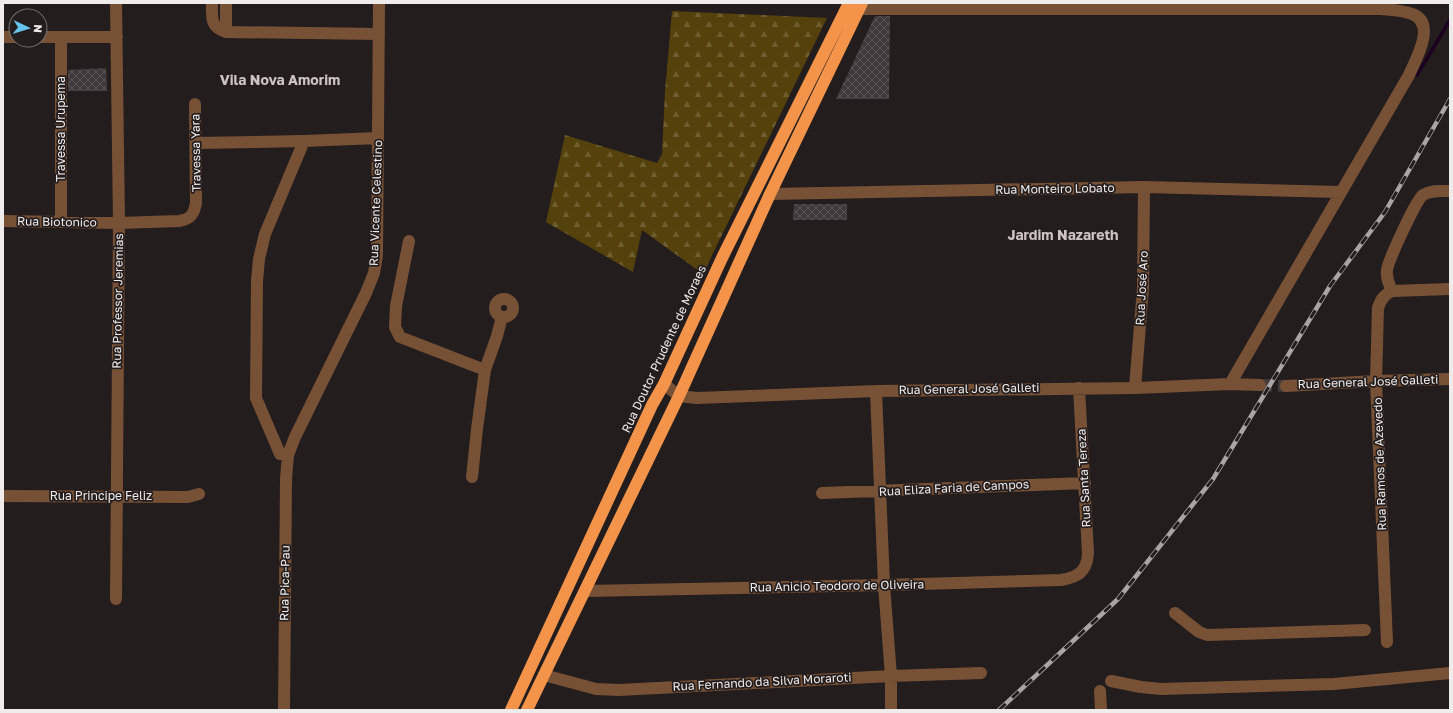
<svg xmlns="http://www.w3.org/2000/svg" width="1453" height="713" viewBox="0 0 1453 713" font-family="'Golos Text',sans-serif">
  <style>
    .forest { fill: url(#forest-firs) }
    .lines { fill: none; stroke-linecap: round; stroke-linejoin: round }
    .stream { stroke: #1c0021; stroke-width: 3.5 }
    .building { fill: url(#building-cross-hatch) }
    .minor-tunnel { stroke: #433c3c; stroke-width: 12; stroke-dasharray: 12 6; stroke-linecap: butt }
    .minor { stroke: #775136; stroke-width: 12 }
    .highway { stroke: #f3944a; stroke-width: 12 }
    .rail-casing { stroke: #aaa5a4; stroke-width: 4.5 }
    .rail { stroke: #241d1d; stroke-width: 3; stroke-dasharray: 9; stroke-linecap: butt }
    .labels { text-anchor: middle; stroke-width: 3.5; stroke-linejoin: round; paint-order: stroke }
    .street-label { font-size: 12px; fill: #f0eceb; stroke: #241d1d }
    .quarter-label { font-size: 14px; font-weight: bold; fill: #ccc3c2; stroke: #241d1d }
  </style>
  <defs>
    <pattern id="forest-firs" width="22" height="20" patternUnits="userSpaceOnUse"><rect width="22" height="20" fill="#54410b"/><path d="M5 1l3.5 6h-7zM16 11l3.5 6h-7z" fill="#6d5d2f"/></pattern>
    <pattern id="building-cross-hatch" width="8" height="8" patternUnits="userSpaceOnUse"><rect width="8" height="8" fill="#3f393b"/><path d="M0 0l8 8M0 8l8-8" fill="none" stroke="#5b5658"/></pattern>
  </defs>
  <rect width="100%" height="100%" fill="#241d1d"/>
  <path class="forest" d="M672,11L827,18L703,274L642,230L633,272L546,222L565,135L657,163L662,154L665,91Z"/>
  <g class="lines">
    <path class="stream" d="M1417,75L1450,20"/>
  </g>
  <path class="building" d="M875,16H890L889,99H836Z
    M106,68L107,91H68V70Z
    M794,204H847V220H793Z"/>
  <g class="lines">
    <path class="minor-tunnel" d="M1260,385L1286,386"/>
    <path class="minor" d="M116,3L119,223L116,599
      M212,3C212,18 210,27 226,32L379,34
      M226,3V32
      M859,9H1381C1392,10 1402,10 1412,14C1437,23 1416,59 1409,75L1230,384
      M3,37H16
      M40,37H117
      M196,143L304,141L378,138
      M770,194L1144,187L1340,192
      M3,221L119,223L179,221C191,219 194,214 196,203L195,104
      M61,222V37
      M409,241L396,306L395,327L400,337L485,370
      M1392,291C1389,284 1386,278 1387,270C1388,261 1416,200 1423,195C1431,190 1441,191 1450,191
      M495 308a9 9 0 1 1 18 0a9 9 0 1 1-18 0Z
      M664,384L679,396L697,398L876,391L1135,388L1230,384L1260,385
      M1286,386L1376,381L1450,379
      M1135,388L1143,288L1144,187
      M876,391L884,585L891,676V710
      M288,455L280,454L256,398L257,281L259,259L265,234L304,141
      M472,477L477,429L485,370L497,336L502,317
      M822,493L1085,483
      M3,496L188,497L199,494
      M586,591L884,585L1061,580C1079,577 1087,571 1088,553L1079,388
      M1175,613L1199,632L1207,635L1365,630
      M1387,642L1376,381L1378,308C1381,299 1384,295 1392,291L1450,289
      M544,675L596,689L619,690L891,676L981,673
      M1111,681L1141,687L1161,689L1334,684L1450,673
      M1100,691L1101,710
      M284,710L286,479L288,455L295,437L366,293L374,273L377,255L379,3"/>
    <path class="highway" d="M511,710L652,405L664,384L722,258L849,3
      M527,710L679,396L770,194L862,3"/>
    <g class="rail-casing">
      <path id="rail" d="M999,710L1118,599L1213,479L1330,286L1385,212L1450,99"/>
    </g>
    <use href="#rail" class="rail"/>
  </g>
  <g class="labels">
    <g class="street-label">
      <text transform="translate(61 129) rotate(-90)" y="4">Travessa Urupema</text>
      <text transform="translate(196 153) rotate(-91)" y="4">Travessa Yara</text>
      <text transform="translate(1055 189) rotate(-1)" y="4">Rua Monteiro Lobato</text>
      <text transform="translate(376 203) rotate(-88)" y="4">Rua Vicente Celestino</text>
      <text transform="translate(57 222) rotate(1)" y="4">Rua Biotonico</text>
      <text transform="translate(1142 288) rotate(-87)" y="4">Rua José Aro</text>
      <text transform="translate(118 301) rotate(-89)" y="4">Rua Professor Jeremias</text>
      <text transform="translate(664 349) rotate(-65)" y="4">Rua Doutor Prudente de Moraes</text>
      <text transform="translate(1368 382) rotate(-2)" y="4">Rua General José Galleti</text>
      <text transform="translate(969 389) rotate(-1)" y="4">Rua General José Galleti</text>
      <text transform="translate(1380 464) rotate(-92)" y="4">Rua Ramos de Azevedo</text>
      <text transform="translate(1084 478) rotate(-93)" y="4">Rua Santa Tereza</text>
      <text transform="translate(954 488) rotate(-3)" y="4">Rua Eliza Faria de Campos</text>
      <text x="101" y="500">Rua Principe Feliz</text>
      <text transform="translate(285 583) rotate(-89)" y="4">Rua Pica-Pau</text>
      <text transform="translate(837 586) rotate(-1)" y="4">Rua Anicio Teodoro de Oliveira</text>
      <text transform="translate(762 682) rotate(-3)" y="4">Rua Fernando da Silva Moraroti</text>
    </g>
    <g class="quarter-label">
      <text x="280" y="85">Vila Nova Amorim</text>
      <text x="1063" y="240">Jardim Nazareth</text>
    </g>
  </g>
  <rect width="1453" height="713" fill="none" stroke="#f0eceb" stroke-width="8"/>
  <g transform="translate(28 28) rotate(94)"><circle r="19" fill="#241d1d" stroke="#76706f"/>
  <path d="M0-3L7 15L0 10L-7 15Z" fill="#65c5ee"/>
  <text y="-6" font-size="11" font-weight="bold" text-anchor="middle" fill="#f0eceb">N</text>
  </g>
</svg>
